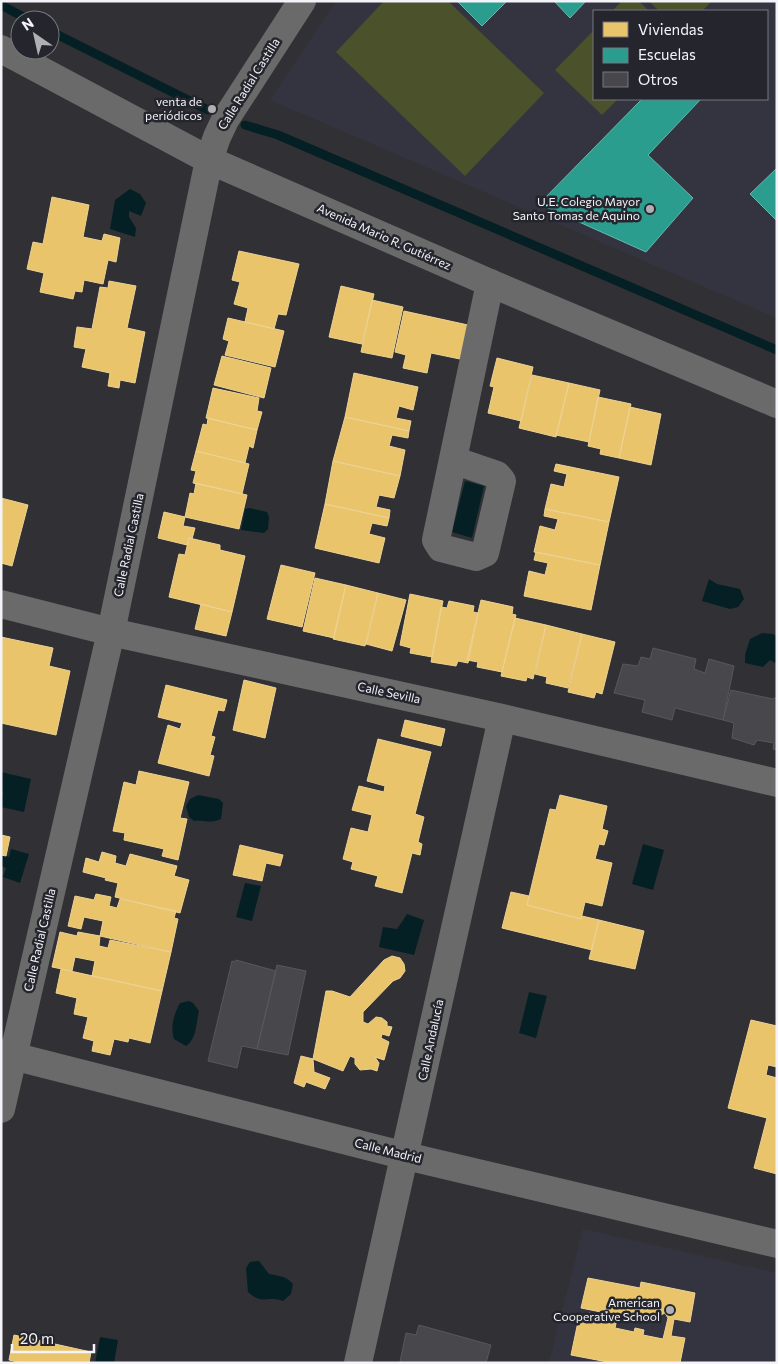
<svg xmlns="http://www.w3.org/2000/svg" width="778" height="1364" viewBox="0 0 778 1364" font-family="Commissioner,sans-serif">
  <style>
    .built { fill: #343441; fill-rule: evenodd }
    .green { fill: #4a512b }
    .water { fill: #042024 }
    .homes { fill: #e9c46a; stroke: #ecd295 }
    .schools { fill: #2a9d8f; stroke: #66b7af }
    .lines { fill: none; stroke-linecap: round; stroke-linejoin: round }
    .stream { stroke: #042024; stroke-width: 9 }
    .building { fill: #48484c; stroke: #58585b }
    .minor { stroke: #6b6a6b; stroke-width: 28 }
    .tertiary { stroke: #6b6a6b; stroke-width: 28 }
    .poi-dot { fill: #afafb4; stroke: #25252d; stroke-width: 2 }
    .labels { text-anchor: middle; stroke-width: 5; stroke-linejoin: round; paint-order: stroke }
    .street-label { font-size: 12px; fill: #f3f3f9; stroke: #25252d }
    .poi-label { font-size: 12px; fill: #f3f3f9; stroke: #25252d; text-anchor: end }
  </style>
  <rect width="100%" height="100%" fill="#313135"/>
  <path class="built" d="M336,1H777V318L270,100ZM594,11H767V99H594Z
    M583,1229L777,1273V1363H549Z"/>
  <path class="green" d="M384,1H448L544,93L465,176L336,52Z
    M622,1H639L649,11H612Z
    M649,1H712L702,11H659Z
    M594,30V99H618L602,115L555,70Z"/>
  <path class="water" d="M130,189L140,194L146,203L141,216L129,211V217L136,228L135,237L110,229L115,200Z
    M465,481L484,486L472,538L452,532Z
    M250,508L267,512L269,517L268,529L264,533L241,530L245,509Z
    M709,579L717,584L740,589L744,599L738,607L730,609L702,601Z
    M762,633L773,634L777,637V662L775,663L770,660L763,667L745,663V655L750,639Z
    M1,772L31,779L24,812L1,807L3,791L1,790Z
    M198,795L219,799L223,803L221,819C210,824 205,820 194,821L189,817L186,806L190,799Z
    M643,844L664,850L653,890L632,884Z
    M11,849L29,854L20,883L3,877L6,868L1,866L2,855L9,857Z
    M245,883L261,886L252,921L236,917Z
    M407,914L424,920L414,955L379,947L383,927L397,929Z
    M529,992L547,996L536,1038L519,1033Z
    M189,1001L193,1003L199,1011C196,1022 197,1039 186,1046L174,1039C170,1027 174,1014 180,1003Z
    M259,1261L269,1274C279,1276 286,1276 293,1284L291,1294L283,1301C266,1295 264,1306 248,1292L246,1268L250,1262Z
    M100,1337L118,1340L114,1363H95Z"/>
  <path class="homes" d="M52,197L89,205L83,237L102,241L104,234L120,238L116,262L108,260L103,284L84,280L82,292L75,291L73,299L40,292L44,273L27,269L33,242L43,244Z
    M239,251L299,264L286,315L278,314L274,329L245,322L248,308L234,304L240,282L232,280Z
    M109,281L136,286L127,328L145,332L135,383L120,380L119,388L108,386L110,373L82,367L86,349L74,347L77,327L92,329L100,287L108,288Z
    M341,286L374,294L362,344L329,337Z
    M372,300L403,307L392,358L361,352Z
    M404,311L468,325L460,359L431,353L427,373L403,368L406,355L395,352Z
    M228,318L284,331L275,367L225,355L229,341L223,339Z
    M222,356L271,368L264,398L214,385Z
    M497,358L533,367L521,421L488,413L494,387L490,386Z
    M354,373L418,387L413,410L399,406L396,418L411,421L409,431L345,417Z
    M532,375L569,383L556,437L519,428Z
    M569,383L600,390L589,442L556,435Z
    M213,388L259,398L257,411L262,412L257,430L206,418Z
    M598,397L631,404L619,458L600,454L601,449L588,446Z
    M630,407L661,414L651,465L619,458Z
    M345,417L409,431L408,438L392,435L389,446L405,450L400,476L333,461Z
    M208,418L257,430L253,448L249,446L245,463L196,451L203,424L207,425Z
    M196,451L249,464L242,494L193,483L196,471L191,470Z
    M333,461L400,476L394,498L379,495L376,507L390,510L389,518L325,504Z
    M556,464L619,477L609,522L545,509L551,484L564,487L567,474L554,471Z
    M196,483L247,495L239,529L185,517L190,493L194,494Z
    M1,498L28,505L12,566L1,563Z
    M325,504L389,518L387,526L372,523L369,534L385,538L379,563L315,548Z
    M545,509L609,522L600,565L534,552L540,526L555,530L558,519L544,516Z
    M164,512L185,517L183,526L195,528L192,539L189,538L187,545L158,538Z
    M189,538L220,545V550L245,556L232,612L169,597L179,554L185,555Z
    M536,552L600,565L591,610L524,596L529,571L545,575L548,563L534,560Z
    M281,565L315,573L302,627L267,619Z
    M315,578L346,585L334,638L303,631Z
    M346,585L378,593L365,646L333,639Z
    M378,593L406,600L392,651L366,644Z
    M410,594L443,601L432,657L410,653L411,648L400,645Z
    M481,600L513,607L512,614L516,615L502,672L477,667L478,662L467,660Z
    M449,601L474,606L473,612L478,613L468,663L458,661L456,666L431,662L441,607L447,608Z
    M201,604L232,612L226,636L195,629Z
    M515,618L546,625L533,679L527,677L526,681L501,676Z
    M546,625L582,634L568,688L546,683L547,677L535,674Z
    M582,634L615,642L602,694L596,692L594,698L568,692Z
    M1,637L53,648L49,666L70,671L56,735L1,723Z
    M244,680L276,688L265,738L233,730Z
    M166,685L227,700L224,711L218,710L211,736L215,737L210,755L214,756L209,776L158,763L168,725L180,729L182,723L158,717Z
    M405,720L445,729L441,746L401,736Z
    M378,739L431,752L415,814L424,817L418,842L422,844L420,855L412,853L402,893L375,886L378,876L351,869L353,862L343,859L351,828L368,832L372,815L352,810L359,786L384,792L385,786L367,781Z
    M139,771L189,782L180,818L187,819L178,860L162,856L164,849L124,840L125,833L113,831L124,782L136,785Z
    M560,795L607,806L602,829L608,831L604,845L599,844L595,859L612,863L602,906L585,902L581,919L527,905L550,809L556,810Z
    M1,835L10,837L6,856L1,855Z
    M240,845L283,855L280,866L266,863L262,881L233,875Z
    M102,852L116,856L115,863L126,866L130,854L177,866L174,876L189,880L180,913L115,897L118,883L105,880L106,878L83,872L86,858L99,862Z
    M511,892L529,896L527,905L581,919L582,916L599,920L592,950L502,928Z
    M96,894L111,897L109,906L117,908L120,899L176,911L174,918L178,919L171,952L100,936L103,921L84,917L81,929L68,926L75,896L94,900Z
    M599,920L644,931L635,969L589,959Z
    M60,932L77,936L78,932L100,936L99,946L108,948L110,940L171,952L162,991L92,976L95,961L75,957L72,971L52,967Z
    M392,956L400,958L404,964L405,971L400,978L393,981L363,1012V1022L368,1024L376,1017L382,1018L387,1022V1026L392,1027L389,1036L382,1034L381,1038L389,1042L384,1060L375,1057L379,1063L377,1071L371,1069L360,1070L355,1064V1058L350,1056L343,1071L313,1059L326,991H332L350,997L384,960Z
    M61,969L162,991L150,1043L129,1038L128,1042L114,1039L110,1055L92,1051L94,1041L83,1038L88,1017L74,1014L77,998L56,993Z
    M751,1020L777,1026V1067L768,1065L766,1075L777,1078V1174L754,1168L767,1118L728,1108Z
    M301,1056L313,1059L314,1072L330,1078L325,1089L306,1082L304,1087L294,1083Z
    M588,1278L640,1288L641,1282L695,1293L690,1322L674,1319L671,1336L685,1338L680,1363H613L571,1355L579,1317L588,1319L589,1313L617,1319L615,1328L634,1332L635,1328L644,1330L643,1335L663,1339L668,1318L665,1313L650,1320L643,1318L638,1314L636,1319L581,1308Z
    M14,1335L91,1352L89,1363H23L9,1360Z"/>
  <path class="schools" d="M457,1H507L482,26Z
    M554,1H586L570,18Z
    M642,99H701L648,155L693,198L646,252L539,204Z
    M777,168V221L750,194Z"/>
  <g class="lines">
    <path class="stream" d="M1,5L29,20
      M50,31L208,110
      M245,125L278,135L777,350"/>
  </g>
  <path class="building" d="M653,648L696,659L694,669L705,673L709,659L734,666L723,720L675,708L672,720L642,712L645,700L614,693L623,664L638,666L641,657L650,659Z
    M731,690L773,699L777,697V750L773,749L774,743L757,740L754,745L732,738L734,723L723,720Z
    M236,960L276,971L257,1049L242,1046L237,1068L208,1061L232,961L235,962Z
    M277,965L306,971L288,1055L257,1049Z
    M419,1325L491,1345L486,1363L400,1362L406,1333L416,1335Z"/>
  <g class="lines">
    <path class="minor" d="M453,460L497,475L502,481L485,553L476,557L441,548L436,540L490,283
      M1,604L111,632L502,718L777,783
      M1,1053L406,1156L777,1244
      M358,1363L502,718"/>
    <path class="tertiary" d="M1,49L209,160L490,283L777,404
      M1,1109L111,632L209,160L217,137L225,120L302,1"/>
  </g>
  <g class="poi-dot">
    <circle cx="212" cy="109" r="5"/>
    <circle cx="650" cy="209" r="5"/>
    <circle cx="670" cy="1310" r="5"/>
  </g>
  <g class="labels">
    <g class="street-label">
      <text transform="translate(249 84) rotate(-58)" y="4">Calle Radial Castilla</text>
      <text transform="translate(384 237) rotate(24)" y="4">Avenida Mario R. Gutiérrez</text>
      <text transform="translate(129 545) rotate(-78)" y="4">Calle Radial Castilla</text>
      <text transform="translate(389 693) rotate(12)" y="4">Calle Sevilla</text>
      <text transform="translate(40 940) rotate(-77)" y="4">Calle Radial Castilla</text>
      <text transform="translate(431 1040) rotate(-78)" y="4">Calle Andalucía</text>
      <text transform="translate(388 1151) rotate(14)" y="4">Calle Madrid</text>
    </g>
    <g class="poi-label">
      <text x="202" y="106">venta de<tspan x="202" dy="14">periódicos</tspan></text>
      <text x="640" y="206">U.E. Colegio Mayor<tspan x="640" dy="14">Santo Tomas de Aquino</tspan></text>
      <text x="660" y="1307">American<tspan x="660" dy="14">Cooperative School</tspan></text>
    </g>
  </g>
  <rect width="778" height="1364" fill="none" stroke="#f3f3f9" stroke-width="5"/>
  <rect x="593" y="10" width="175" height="90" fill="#25252d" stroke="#77777f"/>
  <rect x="603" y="22" width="25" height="15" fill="#e9c46a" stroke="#77777f"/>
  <text x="638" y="35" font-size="15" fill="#f3f3f9">Viviendas</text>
  <rect x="603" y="48" width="25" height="15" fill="#2a9d8f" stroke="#77777f"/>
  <text x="638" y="60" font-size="15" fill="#f3f3f9">Escuelas</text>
  <rect x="603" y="72" width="25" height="15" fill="#48484c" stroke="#77777f"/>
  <text x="638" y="85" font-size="15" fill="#f3f3f9">Otros</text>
  <g transform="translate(35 35) rotate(326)"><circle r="24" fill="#25252d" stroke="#77777f"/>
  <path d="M0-4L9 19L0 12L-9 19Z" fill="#afafb4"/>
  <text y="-8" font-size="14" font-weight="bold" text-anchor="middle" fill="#f3f3f9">N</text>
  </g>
  <path d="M12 1344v8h82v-8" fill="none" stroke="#f3f3f9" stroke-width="2.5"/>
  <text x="20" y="1344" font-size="15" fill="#f3f3f9" stroke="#25252d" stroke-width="4" paint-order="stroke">20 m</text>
</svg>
